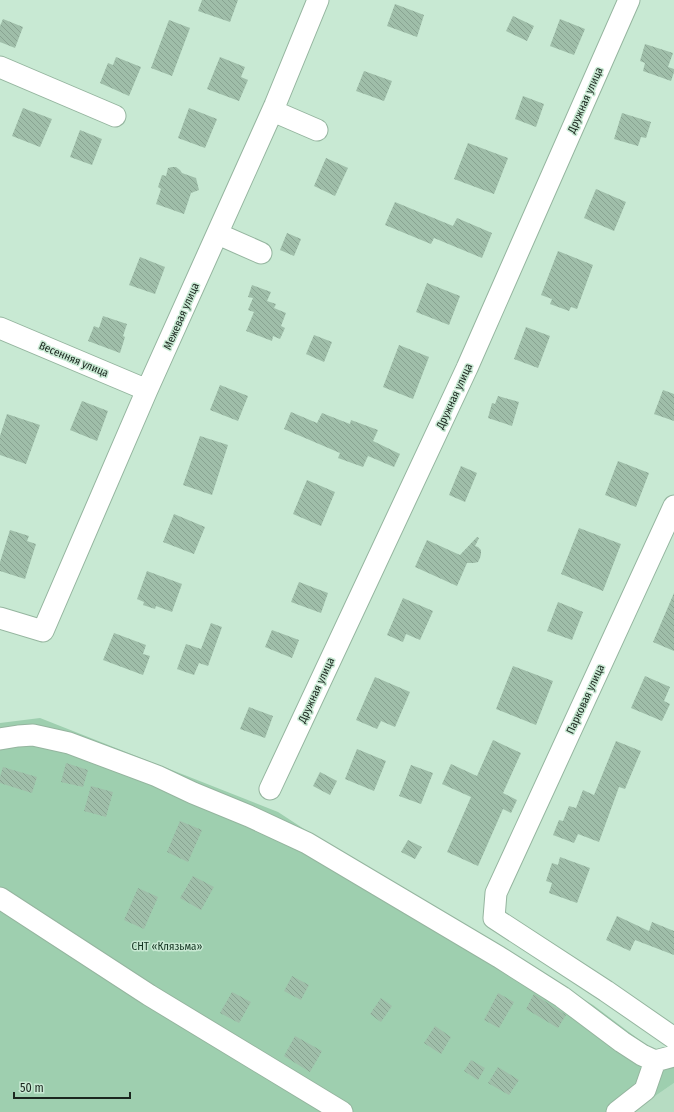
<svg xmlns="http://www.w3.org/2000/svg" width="674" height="1112" viewBox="0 0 674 1112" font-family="'Fira Sans Condensed',sans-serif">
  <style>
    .built { fill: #b6dcc2 }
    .green { fill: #9ecfaf }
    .building { fill: url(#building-back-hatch) }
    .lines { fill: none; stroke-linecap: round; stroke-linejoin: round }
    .minor-casing { stroke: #95b59f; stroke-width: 23 }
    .minor { stroke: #fff; stroke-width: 21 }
    .labels { text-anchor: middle; stroke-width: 3; stroke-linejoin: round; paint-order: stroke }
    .street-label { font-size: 11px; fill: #1b271f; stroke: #c8e9d3 }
    .park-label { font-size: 11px; fill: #143421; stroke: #c8e9d3 }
  </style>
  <defs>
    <pattern id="building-back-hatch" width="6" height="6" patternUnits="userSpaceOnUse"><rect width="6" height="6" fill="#9fbea9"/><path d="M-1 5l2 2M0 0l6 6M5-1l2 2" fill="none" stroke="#88a391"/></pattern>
  </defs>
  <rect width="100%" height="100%" fill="#c8e9d3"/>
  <path class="built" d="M674,1083V1112H632Z"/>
  <path class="green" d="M40,718L278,812L350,859L593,1005L674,1066V1083L632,1112H0V723Z"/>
  <path class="building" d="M202,0H238L230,22L198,11Z
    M395,4L424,15L417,37L387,26Z
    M513,16L534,26L527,41L506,31Z
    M3,19L23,27L15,48L0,42V26Z
    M560,19L585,29L574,55L550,46Z
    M169,20L190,28L172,76L151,68Z
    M645,44L673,53L668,67L674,69V72L671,81L643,71L645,63L640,61Z
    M116,57L141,67L129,96L100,83L108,63L113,65Z
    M220,57L245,67L241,77L248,80L239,101L207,89Z
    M364,71L392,81L384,101L356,91Z
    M523,96L544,104L536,127L515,119Z
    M23,108L52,119L40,147L12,136Z
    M189,108L217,119L205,148L178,138Z
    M622,113L651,122L646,138L641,137L638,146L614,139Z
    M80,130L102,139L92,165L70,157Z
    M468,143L508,158L494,194L454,179Z
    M326,158L348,168L335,196L314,186Z
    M172,167H176L180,170L182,173L196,178L199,190L191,193L184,214L156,204L161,189L158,187L162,175L166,176L168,168Z
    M596,189L626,202L614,231L584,218Z
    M395,202L453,226L457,218L492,233L482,258L434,238L431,244L385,225Z
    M287,233L301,239L294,256L280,250Z
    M558,251L593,265L577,309L571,307L569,311L550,304L552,299L541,295Z
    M140,257L165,267L155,294L129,285Z
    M427,283L460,296L449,325L416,312Z
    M252,285L271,292L267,301L276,304L274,308L286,313L281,326L285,328L280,339L273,336L272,341L246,331L254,312L248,310L253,298L248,297Z
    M103,316L127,324L123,336L125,337L120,353L88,341L94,326L99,328Z
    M526,327L550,336L538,368L514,359Z
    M314,335L332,342L324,362L306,354Z
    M399,345L429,357L413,399L383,387Z
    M220,385L248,396L238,421L210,410Z
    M663,390L674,394V421L654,414Z
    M498,396L519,402L512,426L488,418L492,403L495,404Z
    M82,401L108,411L97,441L70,430Z
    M291,412L317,423L322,413L350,424L351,420L378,430L373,441L400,454L394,467L368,456L363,467L338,458L340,453L284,429Z
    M7,414L40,425L26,464L0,455V436Z
    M200,436L228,445L212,495L183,485Z
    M618,461L649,473L636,507L605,495Z
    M461,466L477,473L465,502L449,495Z
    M307,480L335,492L321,526L293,514Z
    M174,514L205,527L194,554L163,542Z
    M579,528L621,544L603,591L561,574Z
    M10,530L29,536L27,541L36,544L25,579L0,571V562Z
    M477,537L479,538L475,546L478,547L481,550V554L480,558L478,562L474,563H467L457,586L415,567L427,540L460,555Z
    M147,571L182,584L172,612L156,606L155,609L143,605L144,602L137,599Z
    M299,582L328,593L321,613L291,602Z
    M674,593V651L653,642Z
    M403,598L433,611L420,640L406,634L403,642L387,635Z
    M558,602L583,612L572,640L547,631Z
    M211,623L222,627L208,666L199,663L194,675L177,669L186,644L201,649Z
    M272,630L299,640L292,658L265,647Z
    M114,633L146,645L143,654L150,656L143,675L103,660Z
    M513,666L553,681L536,725L496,709Z
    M645,676L670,687L664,701L670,704L662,721L631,708Z
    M375,677L410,692L395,727L381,721L377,729L356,720Z
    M249,707L273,716L265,738L240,729Z
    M493,740L521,753L503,793L517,800L511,813L503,809L478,866L447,852L471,797L442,784L451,764L477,776Z
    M616,741L641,751L625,789L619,787L599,842L578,834L574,843L553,835L559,820L563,821L569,806L576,808L583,790L594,795Z
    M357,749L386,761L374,791L345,779Z
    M66,763L88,770L83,787L61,782Z
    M411,765L433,773L421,804L399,796Z
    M3,767L37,777L32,793L0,783V777Z
    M320,772L337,781L330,795L313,786Z
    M91,786L113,792L106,817L84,811Z
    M180,821L202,830L188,862L167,852Z
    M408,840L422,847L415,859L401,852Z
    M560,857L590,868L577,903L549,893L552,883L546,881L552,863L558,865Z
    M193,876L214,887L201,910L180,898Z
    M138,888L158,897L144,929L124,920Z
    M617,916L649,931L652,922L674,931V955L635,940L630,951L606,940Z
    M292,976L309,985L301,1000L284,991Z
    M232,992L251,1002L239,1023L220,1013Z
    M498,993L514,1002L499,1028L484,1020Z
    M534,994L566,1015L558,1028L526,1009Z
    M381,998L392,1006L381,1022L370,1014Z
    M435,1026L451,1037L441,1054L424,1043Z
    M295,1036L322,1051L310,1072L284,1056Z
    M471,1060L485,1068L478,1080L464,1071Z
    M498,1067L519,1080L509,1095L488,1083Z"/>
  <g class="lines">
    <g class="minor-casing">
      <path id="minor" d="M0,67L115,116
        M273,111L317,130
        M218,234L261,253
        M0,328L147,390
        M674,506L496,893L494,918L606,991L674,1038
        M0,618L43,631L147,390L275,105L318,0
        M0,739L18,736L33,735L69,743L157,776L193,793L249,816L307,843L499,957L562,997L622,1042L642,1055L655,1061L674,1056
        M270,789L467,368L629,0
        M0,898L149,995L342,1112
        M617,1112L645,1090L655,1061"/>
    </g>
    <use href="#minor" class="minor"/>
  </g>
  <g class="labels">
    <g class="street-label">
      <text transform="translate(585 100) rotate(-66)" y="4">Дружная улица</text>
      <text transform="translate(181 316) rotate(-66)" y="4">Межевая улица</text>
      <text transform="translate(74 359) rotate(23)" y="4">Весенняя улица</text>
      <text transform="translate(454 396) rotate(-65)" y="4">Дружная улица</text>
      <text transform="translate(316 690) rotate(-65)" y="4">Дружная улица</text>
      <text transform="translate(585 699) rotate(-65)" y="4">Парковая улица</text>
    </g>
    <g class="park-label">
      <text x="167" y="950">СНТ «Клязьма»</text>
    </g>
  </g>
  <path d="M14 1092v6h116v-6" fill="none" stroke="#1b271f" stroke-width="2"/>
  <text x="20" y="1092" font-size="12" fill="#1b271f" stroke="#c8e9d3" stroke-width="3" paint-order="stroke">50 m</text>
</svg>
